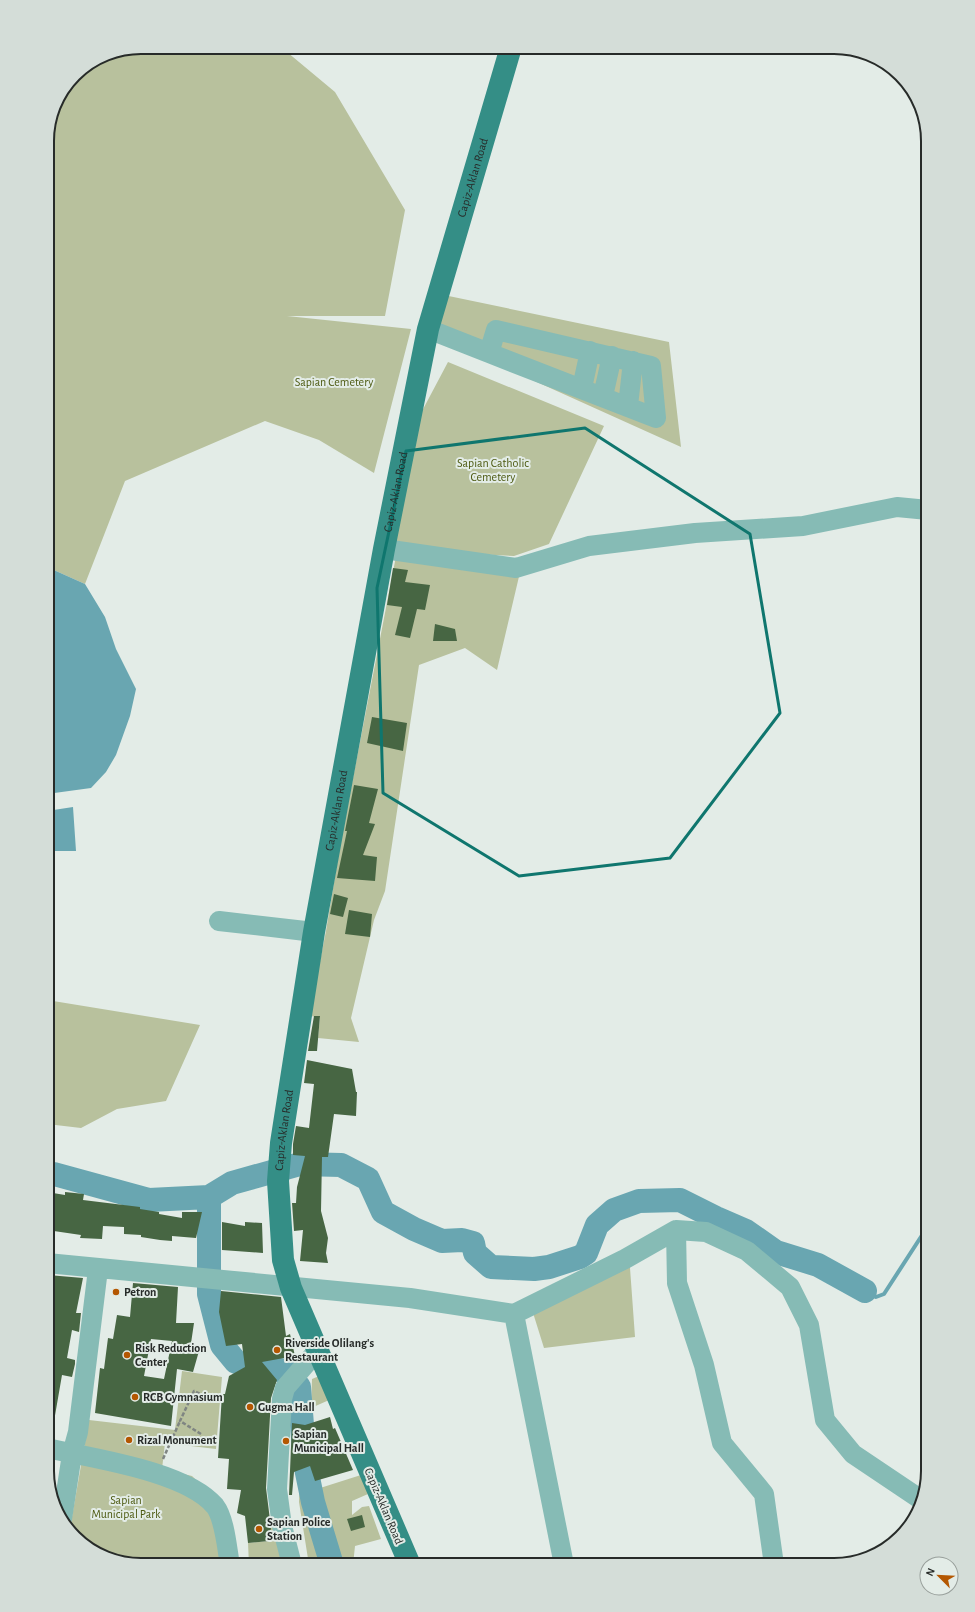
<svg xmlns="http://www.w3.org/2000/svg" width="975" height="1612" viewBox="0 0 975 1612" font-family="'Alegreya Sans',sans-serif">
  <style>
    .green { fill: #b8c19d }
    .water { fill: #69a6b1 }
    .lines { fill: none; stroke-linecap: round; stroke-linejoin: round }
    .stream { stroke: #69a6b1; stroke-width: 4 }
    .river { stroke: #69a6b1; stroke-width: 24 }
    .building { fill: #476643; fill-rule: evenodd }
    .path { stroke: #7f8582; stroke-width: 2.5; stroke-dasharray: 4 2; stroke-linecap: butt }
    .minor { stroke: #86bbb5; stroke-width: 20 }
    .major { stroke: #348e86; stroke-width: 22 }
    .marked { fill: none; stroke: #0f766e; stroke-width: 3; stroke-linejoin: round }
    .poi-dot { fill: #b45701; stroke: #e3ece7; stroke-width: 1.5 }
    .labels { text-anchor: middle; stroke-width: 4; stroke-linejoin: round; paint-order: stroke }
    .street-label { font-size: 12px; fill: #272b29; stroke: #e3ece7 }
    .park-label { font-size: 12px; fill: #4c5910; stroke: #e3ece7 }
    .poi-label { font-size: 12px; font-weight: bold; fill: #272b29; stroke: #e3ece7; text-anchor: start }
    .rim { fill: none; stroke: #272b29; stroke-width: 2 }
  </style>
  <rect width="100%" height="100%" fill="#e3ece7"/>
  <path class="green" d="M141,47H281L335,92L405,210L385,316H287L411,329L374,473L319,440L265,421L125,481L85,584L47,567V135L57,99L75,74L105,54Z
    M439,294L669,342L681,447L428,333Z
    M448,362L604,426L549,544L514,556L475,554L395,544L421,413Z
    M397,551L521,568L497,670L465,648L419,665L385,891L374,920L351,1018L359,1042L318,1038L320,1017L309,1016L326,931L341,840Z
    M47,1000L200,1025L166,1101L117,1109L81,1128L47,1124Z
    M629,1254L635,1337L544,1348L529,1300Z
    M182,1371L222,1377L216,1449L165,1443L162,1469L192,1476L224,1507L227,1565H135L89,1549L70,1528L89,1420L175,1430Z
    M324,1374L336,1397L311,1408L312,1379Z
    M300,1468L310,1473L317,1489L361,1475L368,1494L352,1501V1515L362,1507L369,1506L381,1539L355,1546L353,1565H309L299,1502Z
    M273,1505L291,1562L249,1565L248,1543L269,1541Z"/>
  <path class="water" d="M47,567L85,584L105,617L116,649L136,689L130,716L116,755L106,772L91,788L47,794Z
    M73,807L76,851H47V811Z"/>
  <g class="lines">
    <path class="stream" d="M865,1291L876,1297L884,1294L928,1226"/>
    <path class="river" d="M47,1175L54,1174L149,1200L209,1197L232,1183L300,1164L341,1165L368,1179L383,1212L414,1229L442,1241L462,1240L473,1243L475,1253L491,1267L534,1269L549,1267L580,1257L586,1253L597,1225L614,1210L639,1201L680,1200L716,1218L746,1231L776,1252L818,1265L865,1291
      M209,1197V1294L222,1345L236,1362L255,1367L287,1371L299,1387L305,1463L313,1502L332,1565"/>
  </g>
  <path class="building" d="M393,568L408,570L405,582L430,585L425,610L417,609L410,638L395,635L402,607L387,605Z
    M435,624L455,629L457,641H433Z
    M372,717L407,723L403,751L367,743Z
    M354,785L378,789L369,823L375,824L363,855L377,857L375,881L337,878L347,831H345Z
    M334,894L348,898L343,917L330,914Z
    M349,910L372,914L370,937L345,934Z
    M314,1016H320L317,1051H308Z
    M307,1060L352,1069L356,1092H357L356,1116L334,1114L328,1157H322L321,1211L328,1238L326,1253L328,1263L300,1261L303,1230L294,1231L292,1203H296L297,1187L305,1156L293,1155V1144L296,1126L309,1128L314,1084L304,1083Z
    M47,1192L65,1195V1192L84,1194L83,1200L140,1207V1209L159,1212V1214L182,1218V1212H202L196,1238L172,1236V1241L160,1240L141,1237V1235L124,1234V1227L103,1226L102,1239L80,1238L81,1235L47,1230Z
    M222,1222L245,1226V1222L262,1223L263,1253L222,1250Z
    M48,1275L83,1278L76,1313H81L79,1332L72,1330L67,1358L75,1360V1364L72,1377L62,1375L53,1427L47,1426V1331L53,1333L54,1305L47,1304Z
    M133,1283L178,1287L176,1323H194L190,1350L199,1351L193,1372L177,1369L171,1426L95,1413L100,1368L104,1369L108,1338L113,1339L117,1315L130,1317ZM151,1339L172,1341L164,1379L144,1376Z
    M221,1291L281,1297L286,1336L290,1334L295,1356L262,1362L277,1380L271,1398L266,1488L271,1528L269,1541L248,1543L245,1516L237,1513L241,1490L227,1489L229,1459L218,1458L222,1394H225L229,1376L245,1367L242,1344L226,1346L219,1312Z
    M330,1417L333,1429L335,1428L353,1470L315,1481L310,1466L294,1472L292,1495H289L292,1423L305,1425Z
    M362,1515L365,1527L351,1531L347,1519Z"/>
  <g class="lines">
    <path class="path" d="M201,1434L180,1421L194,1391L217,1402
      M163,1459L180,1421"/>
    <path class="minor" d="M428,329L489,353L496,330L651,366L656,418L489,353
      M582,388L590,351
      M603,396L612,356
      M628,406L633,361
      M384,549L516,568L589,546L695,533L803,526L897,507L928,510
      M219,921L314,932
      M676,1230L677,1283L704,1365L722,1443L764,1494L774,1565
      M47,1263L410,1298L514,1314L625,1259L676,1230L706,1232L747,1251L790,1287L809,1325L825,1420L853,1454L920,1499
      M514,1314L564,1565
      M47,1448C91,1458 186,1471 215,1506C225,1519 227,1549 230,1565
      M62,1519L72,1454L78,1432L98,1269
      M292,1565L282,1526L277,1489L282,1399L285,1388L318,1350"/>
    <path class="major" id="s1" d="M410,1565L291,1288L283,1260L278,1181L281,1143L314,932L384,549L428,329L511,47"/>
  </g>
  <path class="marked" d="M585,428L750,534L780,713L670,858L519,876L383,793L377,588L406,451Z"/>
  <g class="poi-dot">
    <circle cx="116" cy="1292" r="4"/>
    <circle cx="277" cy="1350" r="4"/>
    <circle cx="127" cy="1355" r="4"/>
    <circle cx="135" cy="1397" r="4"/>
    <circle cx="250" cy="1407" r="4"/>
    <circle cx="129" cy="1440" r="4"/>
    <circle cx="286" cy="1441" r="4"/>
    <circle cx="259" cy="1529" r="4"/>
  </g>
  <g class="labels">
    <g class="street-label">
      <text dy="4" stroke="none"><textPath href="#s1" startOffset="1433">Capiz-Aklan Road</textPath></text>
      <text dy="4" stroke="none"><textPath href="#s1" startOffset="1109">Capiz-Aklan Road</textPath></text>
      <text dy="4" stroke="none"><textPath href="#s1" startOffset="785">Capiz-Aklan Road</textPath></text>
      <text dy="4" stroke="none"><textPath href="#s1" startOffset="461">Capiz-Aklan Road</textPath></text>
      <text transform="translate(384 1506) rotate(67)" y="4">Capiz-Aklan Road</text>
    </g>
    <g class="park-label">
      <text x="334" y="386">Sapian Cemetery</text>
      <text x="493" y="467">Sapian Catholic<tspan x="493" dy="14">Cemetery</tspan></text>
      <text x="126" y="1504">Sapian<tspan x="126" dy="14">Municipal Park</tspan></text>
    </g>
    <g class="poi-label">
      <text x="124" y="1296">Petron</text>
      <text x="285" y="1347">Riverside Olilang's<tspan x="285" dy="14">Restaurant</tspan></text>
      <text x="135" y="1352">Risk Reduction<tspan x="135" dy="14">Center</tspan></text>
      <text x="143" y="1401">RCB Gymnasium</text>
      <text x="258" y="1411">Gugma Hall</text>
      <text x="294" y="1438">Sapian<tspan x="294" dy="14">Municipal Hall</tspan></text>
      <text x="137" y="1444">Rizal Monument</text>
      <text x="267" y="1526">Sapian Police<tspan x="267" dy="14">Station</tspan></text>
    </g>
  </g>
  <path d="M0 0H975V1612H0ZM141 54H834A87 87 0 0 1 921 141V1471A87 87 0 0 1 834 1558H141A87 87 0 0 1 54 1471V141A87 87 0 0 1 141 54Z" fill="#d4ddd8" fill-rule="evenodd"/>
  <path class="rim" d="M141 54H834A87 87 0 0 1 921 141V1471A87 87 0 0 1 834 1558H141A87 87 0 0 1 54 1471V141A87 87 0 0 1 141 54Z"/>
  <g transform="translate(939 1576) rotate(294)"><circle r="19" fill="#e3ece7" stroke="#989f9b"/>
  <path d="M0-3L7 15L0 10L-7 15Z" fill="#b45701"/>
  <text y="-6" font-size="11" font-weight="bold" text-anchor="middle" fill="#272b29">N</text>
  </g>
</svg>
